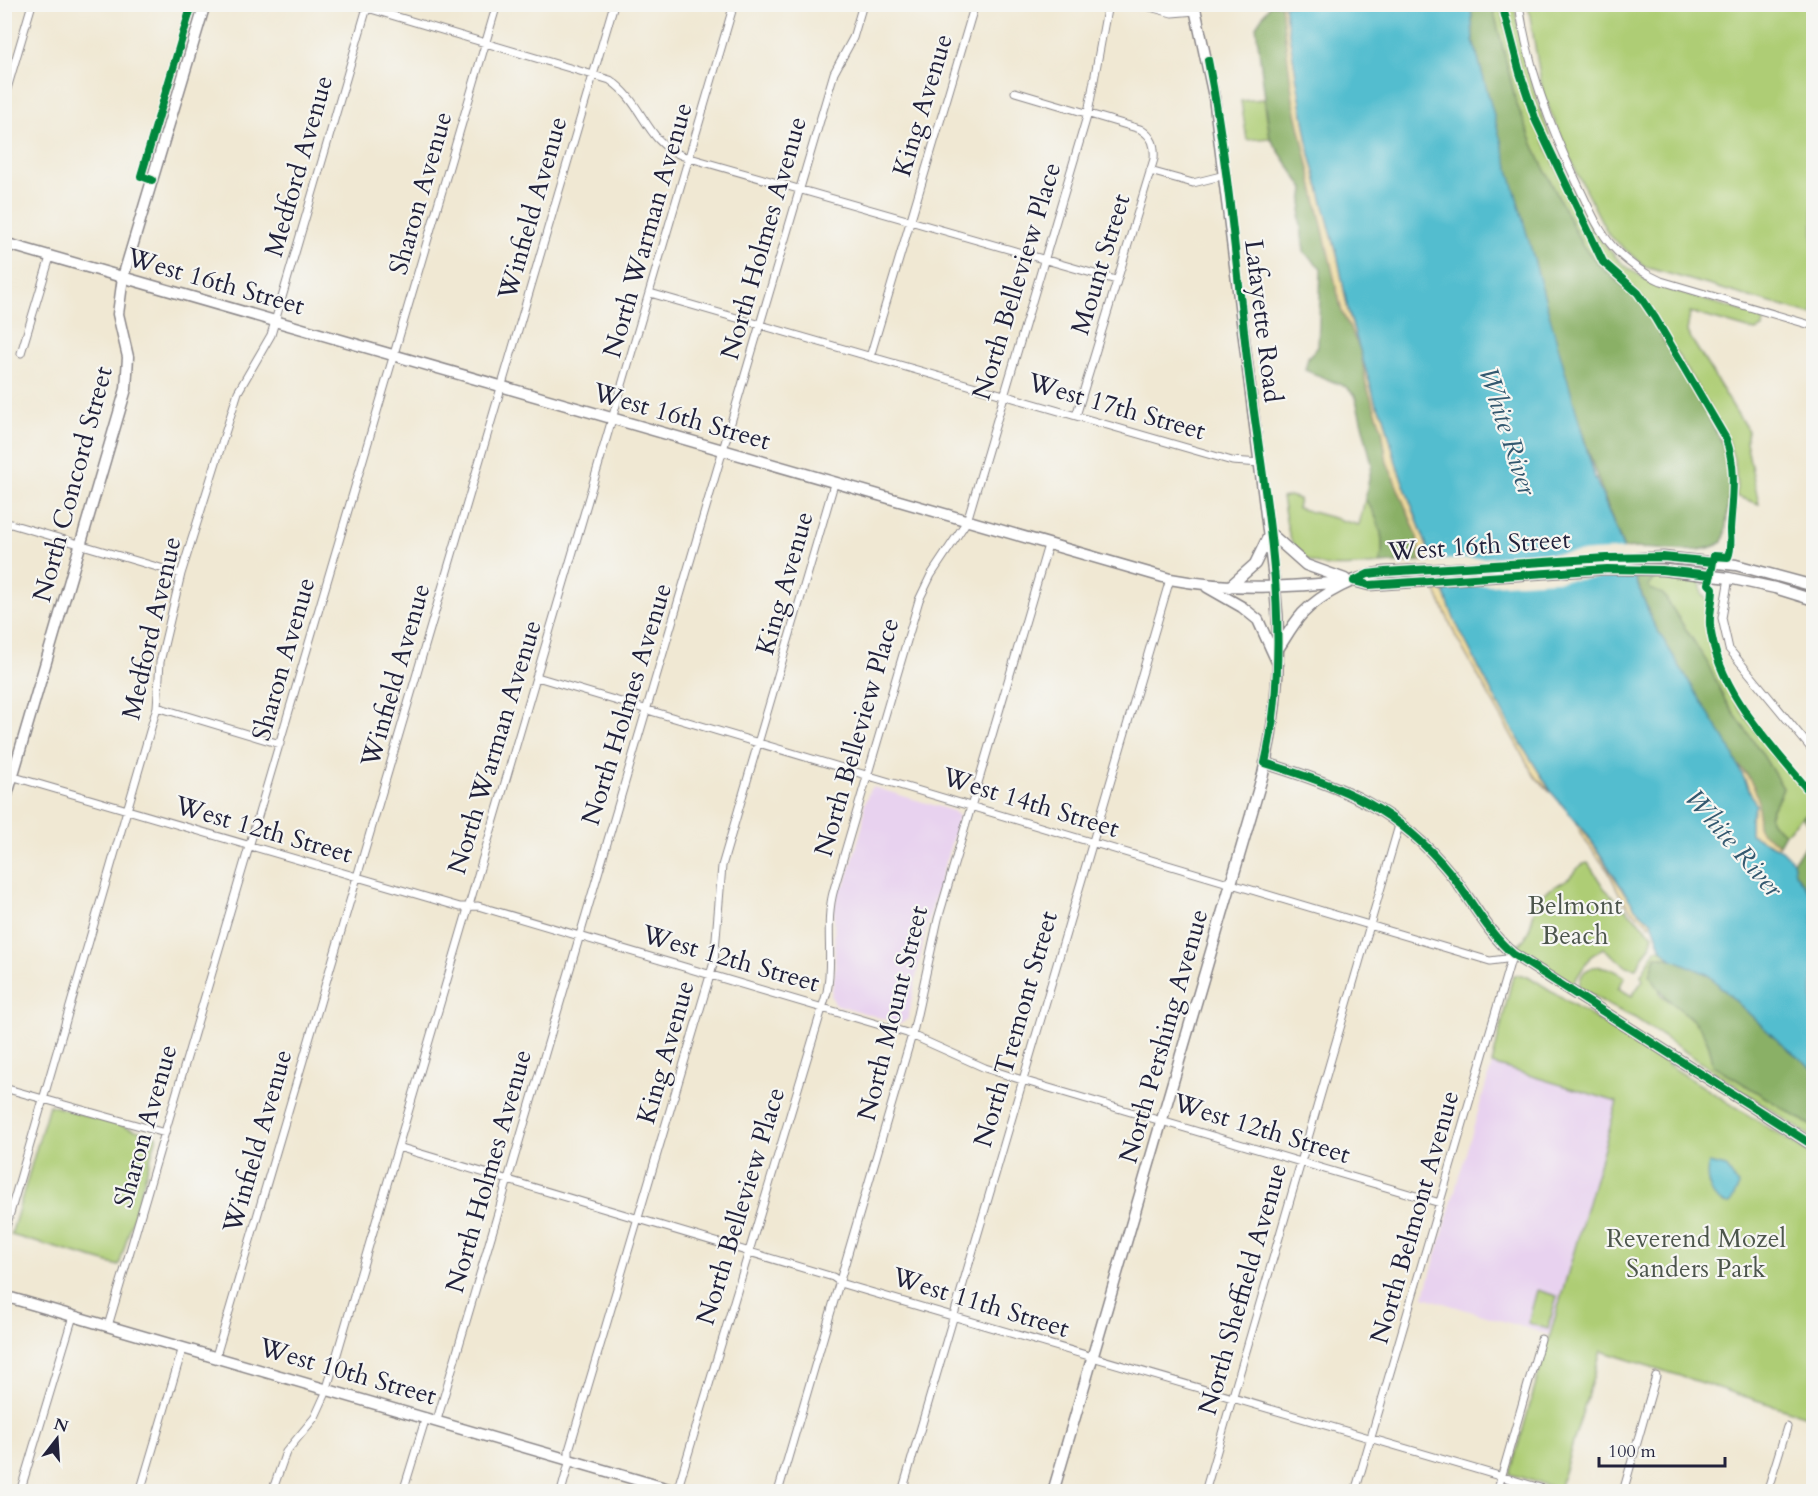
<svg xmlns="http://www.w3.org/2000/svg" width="1818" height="1496" viewBox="0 0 1818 1496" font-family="Cardo,serif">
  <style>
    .built { fill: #e8d2ef }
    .green { fill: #aecd74; stroke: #687858; stroke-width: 1.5 }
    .forest { fill: #8ab066; stroke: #566950; stroke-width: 1.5 }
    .sand { fill: #eeda9e; stroke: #887e6c; stroke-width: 1.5 }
    .water { fill: #53bdcf; stroke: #3a7085; stroke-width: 1.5 }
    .pier { fill: #f0e8d3 }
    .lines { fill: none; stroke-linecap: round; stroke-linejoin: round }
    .street-casing { stroke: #898587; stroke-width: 9 }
    .secondary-casing { stroke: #898587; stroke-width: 13 }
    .primary-casing { stroke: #898587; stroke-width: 13 }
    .street { stroke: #fff; stroke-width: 7 }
    .secondary { stroke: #fff; stroke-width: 10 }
    .primary { stroke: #fff; stroke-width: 10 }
    .cycleway-casing { stroke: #f6f6f2; stroke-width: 11 }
    .cycleway { stroke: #00873e; stroke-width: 8 }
    .labels { text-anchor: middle; stroke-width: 4.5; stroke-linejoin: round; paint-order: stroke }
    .street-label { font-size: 26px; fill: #22223b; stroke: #f6f6f2 }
    .park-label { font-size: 26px; fill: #4c554c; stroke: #f6f6f2 }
    .water-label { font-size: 27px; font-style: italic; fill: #33586f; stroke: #f6f6f2 }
  </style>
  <rect width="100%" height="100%" fill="#f6f6f2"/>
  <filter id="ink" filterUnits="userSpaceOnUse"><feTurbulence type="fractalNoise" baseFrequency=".0167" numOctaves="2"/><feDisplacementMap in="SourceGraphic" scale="12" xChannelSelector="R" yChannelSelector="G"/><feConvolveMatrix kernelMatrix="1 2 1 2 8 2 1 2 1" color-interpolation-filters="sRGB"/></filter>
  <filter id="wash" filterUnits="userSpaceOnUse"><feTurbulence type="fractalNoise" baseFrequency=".008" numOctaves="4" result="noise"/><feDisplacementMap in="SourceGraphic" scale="24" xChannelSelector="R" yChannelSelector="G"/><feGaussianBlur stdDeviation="1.35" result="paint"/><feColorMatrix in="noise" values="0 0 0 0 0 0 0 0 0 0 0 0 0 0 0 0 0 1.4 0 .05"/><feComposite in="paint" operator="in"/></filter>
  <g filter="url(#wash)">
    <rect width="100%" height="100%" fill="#f0e8d3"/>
    <path class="built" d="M873,787L953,811L959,816L925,932L908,1019L900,1024L835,1004L831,996L835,972L834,908L839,889L846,883L863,824L864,806L870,789Z
      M1492,1064L1617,1101L1549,1335L1424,1297Z"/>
    <path class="green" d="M1492,5H1500L1517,72L1536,125L1601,261C1613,276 1629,288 1642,303L1601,267L1582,245L1539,158L1517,105Z
      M1503,5H1514C1526,76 1548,142 1582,206C1594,229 1607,252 1628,268C1661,292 1716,302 1755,315L1764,321L1763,328L1755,331L1690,312L1687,332L1748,431L1746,442L1759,504L1736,496C1739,469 1732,447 1719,423L1645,301L1603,258L1539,124L1520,69Z
      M1528,5H1813V315L1645,267L1608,234L1577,173L1543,94Z
      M1264,99L1270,138L1247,140L1241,101Z
      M1289,496L1299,499L1297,508L1359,525L1365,499C1380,519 1386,540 1380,564C1350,566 1306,576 1291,540C1286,527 1285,511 1282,498Z
      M1655,577L1700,581L1702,595L1708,600C1710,618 1707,633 1712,651C1726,703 1779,760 1813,801V807L1785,833C1755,816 1776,811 1783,788L1726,702L1695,643L1663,595L1649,589V585Z
      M1588,863L1604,888L1653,935L1650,946L1636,968L1626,966L1603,948L1590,957L1574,982H1570L1514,946C1531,941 1531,917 1537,903C1543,889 1559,886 1570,877C1576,871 1579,864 1588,863Z
      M1656,949H1662L1670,958L1656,956L1660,994C1689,1016 1709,1027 1714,1065L1813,1127V1138L1635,1018L1610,1006L1579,987C1581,959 1609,964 1625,977L1618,988L1632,996L1643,980L1641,975Z
      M1513,975L1528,976L1813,1156V1418L1601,1351L1559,1489L1510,1474L1617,1102L1492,1064Z
      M49,1105L157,1136L119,1266L11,1235Z
      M1537,1290L1557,1296L1548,1329L1528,1323Z"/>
    <path class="forest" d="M1270,5H1281L1293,99L1342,312L1361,351L1366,384L1382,429L1387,462L1417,535L1420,561L1380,564C1386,540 1380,519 1365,499L1372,464L1355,396L1346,387L1305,370L1308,357L1318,347L1321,268L1304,252L1300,219L1304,189L1270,138L1256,26Z
      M1471,5H1492L1517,105L1539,158L1582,245L1601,267L1642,303L1723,444L1731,479L1725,535L1723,542C1694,559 1656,545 1624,549C1559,385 1519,210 1473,40Z
      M1635,576L1655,577L1649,585L1650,589L1663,594L1707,662L1726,702L1761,752L1783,788C1776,811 1755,816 1785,833L1779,844L1762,835L1757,826L1758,808L1747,775L1737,764L1653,623Z
      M1813,807V897L1795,873L1793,861L1806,845L1812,829L1803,817Z
      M1656,956L1677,960L1707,974L1776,1039L1813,1069V1127L1713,1065C1707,1011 1672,1016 1650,975Z"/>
    <path class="sand" d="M1281,5H1284L1310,154L1338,258L1348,310L1376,404L1384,416L1397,466L1432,560L1420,561L1417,535L1387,462L1382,429L1366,384L1361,351L1342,312L1293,99Z
      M1443,588C1471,661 1511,727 1552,793L1535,777L1456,637L1435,589Z
      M1737,764C1744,772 1753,781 1756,792C1766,821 1742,824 1779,844L1776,847L1750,834V819L1756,805Z
      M1576,821C1602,853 1620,895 1652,922L1650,925L1630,909L1620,895L1608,871L1581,835Z"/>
    <path class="water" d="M1284,5H1471L1473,40L1594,475L1653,623L1730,748L1756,805L1750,819V834L1782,850L1793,861L1795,873L1813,897V1069L1776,1039L1707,974L1670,958L1662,949L1652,922L1635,908L1587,834L1552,793L1506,719L1455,621L1397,466L1384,416L1376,404L1348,310L1338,258L1310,154Z
      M1709,1163L1726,1167L1739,1186L1730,1204C1710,1203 1704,1178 1709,1163Z"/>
    <path class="pier" d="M1627,549L1638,576L1439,588L1429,561Z"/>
  </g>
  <g filter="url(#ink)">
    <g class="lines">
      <g class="street-casing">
        <path id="street" d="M354,4L610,80C645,104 644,141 683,156L1116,280
          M1139,4L1172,13L1196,11
          M1519,4C1528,69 1550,128 1579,187C1589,208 1598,230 1613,247C1626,262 1643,273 1661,281L1814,326
          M1015,92L1140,129C1153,137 1155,145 1154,159L1076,416
          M4,99L32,4
          M1150,171L1193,183L1225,175
          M650,293L1232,461L1261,463
          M21,353L50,257
          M870,357L975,4
          M4,522L181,574
          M1729,578L1722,618L1729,649L1814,752
          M537,677L1490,961L1506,959L1513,954
          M157,707L280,744
          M4,774L460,907L478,906L907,1033L985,1068L1022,1080L1440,1203
          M4,1088L165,1133
          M398,1147L833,1277L843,1284L1554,1492
          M4,1234L157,707L160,662L181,574L238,392L271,335L368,4
          M108,1326L497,4
          M216,1356L614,4
          M437,1420L834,73L853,38L863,4
          M677,1491L827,992C834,958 824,923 834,889L919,600L931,575L967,521L1088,113L1108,4
          M20,1492L73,1316
          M140,1492L183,1347
          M272,1492L286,1452L315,1417L325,1395L734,4
          M403,1492L426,1417
          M561,1492L569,1463V1450L714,962L722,866L834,484
          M778,1492L914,1028L938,919L1048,545
          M902,1492L1170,579
          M1205,1492L1400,822
          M1355,1492L1512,956
          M1497,1492L1541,1339
          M1623,1492L1656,1376
          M1767,1492L1787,1427"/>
      </g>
      <g class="secondary-casing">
        <path id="secondary" d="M1265,763C1345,788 1397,808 1451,874C1472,901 1487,932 1513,954L1814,1146
          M4,805L126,389L128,357L118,314L123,277L205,4
          M1053,1492L1263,774C1277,713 1282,650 1275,587"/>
      </g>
      <g class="primary-casing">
        <path id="primary" d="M1194,4L1214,97L1275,587
          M4,243L1170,579C1232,591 1292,587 1354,581L1369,585L1607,569L1662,570L1729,578L1775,588L1814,600
          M1270,533L1306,565L1345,579
          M1207,587L1242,607L1258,620L1278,664
          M1229,587L1255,564L1270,533
          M1278,649C1286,637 1293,624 1302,614C1322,593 1358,575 1385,572L1663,557L1736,565L1814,586
          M4,1296L679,1492"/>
      </g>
      <use href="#street" class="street"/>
      <use href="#secondary" class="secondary"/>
      <use href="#primary" class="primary"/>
      <g class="cycleway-casing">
        <path id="cycleway" d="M1502,4L1520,73L1536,121L1603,262L1638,293L1655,318L1726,439C1737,470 1732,497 1730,529C1730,540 1732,546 1728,557L1714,556L1709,584L1713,588C1713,601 1709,613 1710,625C1717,692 1773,747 1814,797
          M1208,60C1228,161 1236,265 1248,367C1264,498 1295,632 1265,763C1345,788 1397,808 1451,874C1472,901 1487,932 1513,954L1814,1146
          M152,180L141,176L192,4
          M1354,581L1368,574L1385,572L1606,558L1663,557L1713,562
          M1354,581L1369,585L1607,569L1662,570L1711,575"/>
      </g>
      <use href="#cycleway" class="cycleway"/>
    </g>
  </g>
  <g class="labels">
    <g class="street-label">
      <text transform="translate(922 105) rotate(-73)" y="9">King Avenue</text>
      <text transform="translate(298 166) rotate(-74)" y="9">Medford Avenue</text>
      <text transform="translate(420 193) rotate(-74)" y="9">Sharon Avenue</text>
      <text transform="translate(532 208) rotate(-74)" y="9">Winfield Avenue</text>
      <text transform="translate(647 230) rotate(-74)" y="9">North Warman Avenue</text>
      <text transform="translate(763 238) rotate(-74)" y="9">North Holmes Avenue</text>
      <text transform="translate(1100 264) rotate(-73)" y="9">Mount Street</text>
      <text transform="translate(216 281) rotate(16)" y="9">West 16th Street</text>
      <text transform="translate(1016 281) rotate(-73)" y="9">North Belleview Place</text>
      <text transform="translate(1264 321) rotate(83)" y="9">Lafayette Road</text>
      <text transform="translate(1117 406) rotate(16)" y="9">West 17th Street</text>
      <text transform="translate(682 416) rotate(16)" y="9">West 16th Street</text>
      <text transform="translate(72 484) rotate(-75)" y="9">North Concord Street</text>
      <text transform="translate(1479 545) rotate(-4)" y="9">West 16th Street</text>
      <text transform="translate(784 583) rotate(-74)" y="9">King Avenue</text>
      <text transform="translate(151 628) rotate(-77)" y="9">Medford Avenue</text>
      <text transform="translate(283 659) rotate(-74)" y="9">Sharon Avenue</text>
      <text transform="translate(395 675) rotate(-74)" y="9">Winfield Avenue</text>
      <text transform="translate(626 704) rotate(-73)" y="9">North Holmes Avenue</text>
      <text transform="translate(856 737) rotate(-74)" y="9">North Belleview Place</text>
      <text transform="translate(494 747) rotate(-73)" y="9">North Warman Avenue</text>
      <text transform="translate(1031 802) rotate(17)" y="9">West 14th Street</text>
      <text transform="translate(264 829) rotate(16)" y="9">West 12th Street</text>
      <text transform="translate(731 958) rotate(16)" y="9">West 12th Street</text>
      <text transform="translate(892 1013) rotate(-76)" y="9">North Mount Street</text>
      <text transform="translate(1015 1029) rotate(-74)" y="9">North Tremont Street</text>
      <text transform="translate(1163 1036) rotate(-74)" y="9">North Pershing Avenue</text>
      <text transform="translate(665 1052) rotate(-74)" y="9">King Avenue</text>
      <text transform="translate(145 1126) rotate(-74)" y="9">Sharon Avenue</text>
      <text transform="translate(1262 1128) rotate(17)" y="9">West 12th Street</text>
      <text transform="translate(257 1141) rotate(-74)" y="9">Winfield Avenue</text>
      <text transform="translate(488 1171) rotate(-74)" y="9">North Holmes Avenue</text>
      <text transform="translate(740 1206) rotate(-73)" y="9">North Belleview Place</text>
      <text transform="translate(1414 1217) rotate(-74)" y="9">North Belmont Avenue</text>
      <text transform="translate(1242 1289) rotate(-74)" y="9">North Sheffield Avenue</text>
      <text transform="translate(981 1302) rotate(17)" y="9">West 11th Street</text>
      <text transform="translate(348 1371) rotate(16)" y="9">West 10th Street</text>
    </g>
    <g class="park-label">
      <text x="1575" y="914">Belmont<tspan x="1575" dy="30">Beach</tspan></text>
      <text x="1696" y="1247">Reverend Mozel<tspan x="1696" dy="30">Sanders Park</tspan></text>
    </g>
    <g class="water-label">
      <text transform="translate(1508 431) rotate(72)" y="9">White River</text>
      <text transform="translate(1734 843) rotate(49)" y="9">White River</text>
    </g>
  </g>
  <rect width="1818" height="1496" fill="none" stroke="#f6f6f2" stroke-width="24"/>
  <g transform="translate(57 1439) rotate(17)" stroke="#f6f6f2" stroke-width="4.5" paint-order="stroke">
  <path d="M0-4.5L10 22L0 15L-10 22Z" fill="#22223b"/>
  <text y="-9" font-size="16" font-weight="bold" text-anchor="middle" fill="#22223b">N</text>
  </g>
  <path d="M1599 1457v9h126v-9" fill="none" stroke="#22223b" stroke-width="3"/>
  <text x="1608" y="1457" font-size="18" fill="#22223b" stroke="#f6f6f2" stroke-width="4.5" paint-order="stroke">100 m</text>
</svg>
